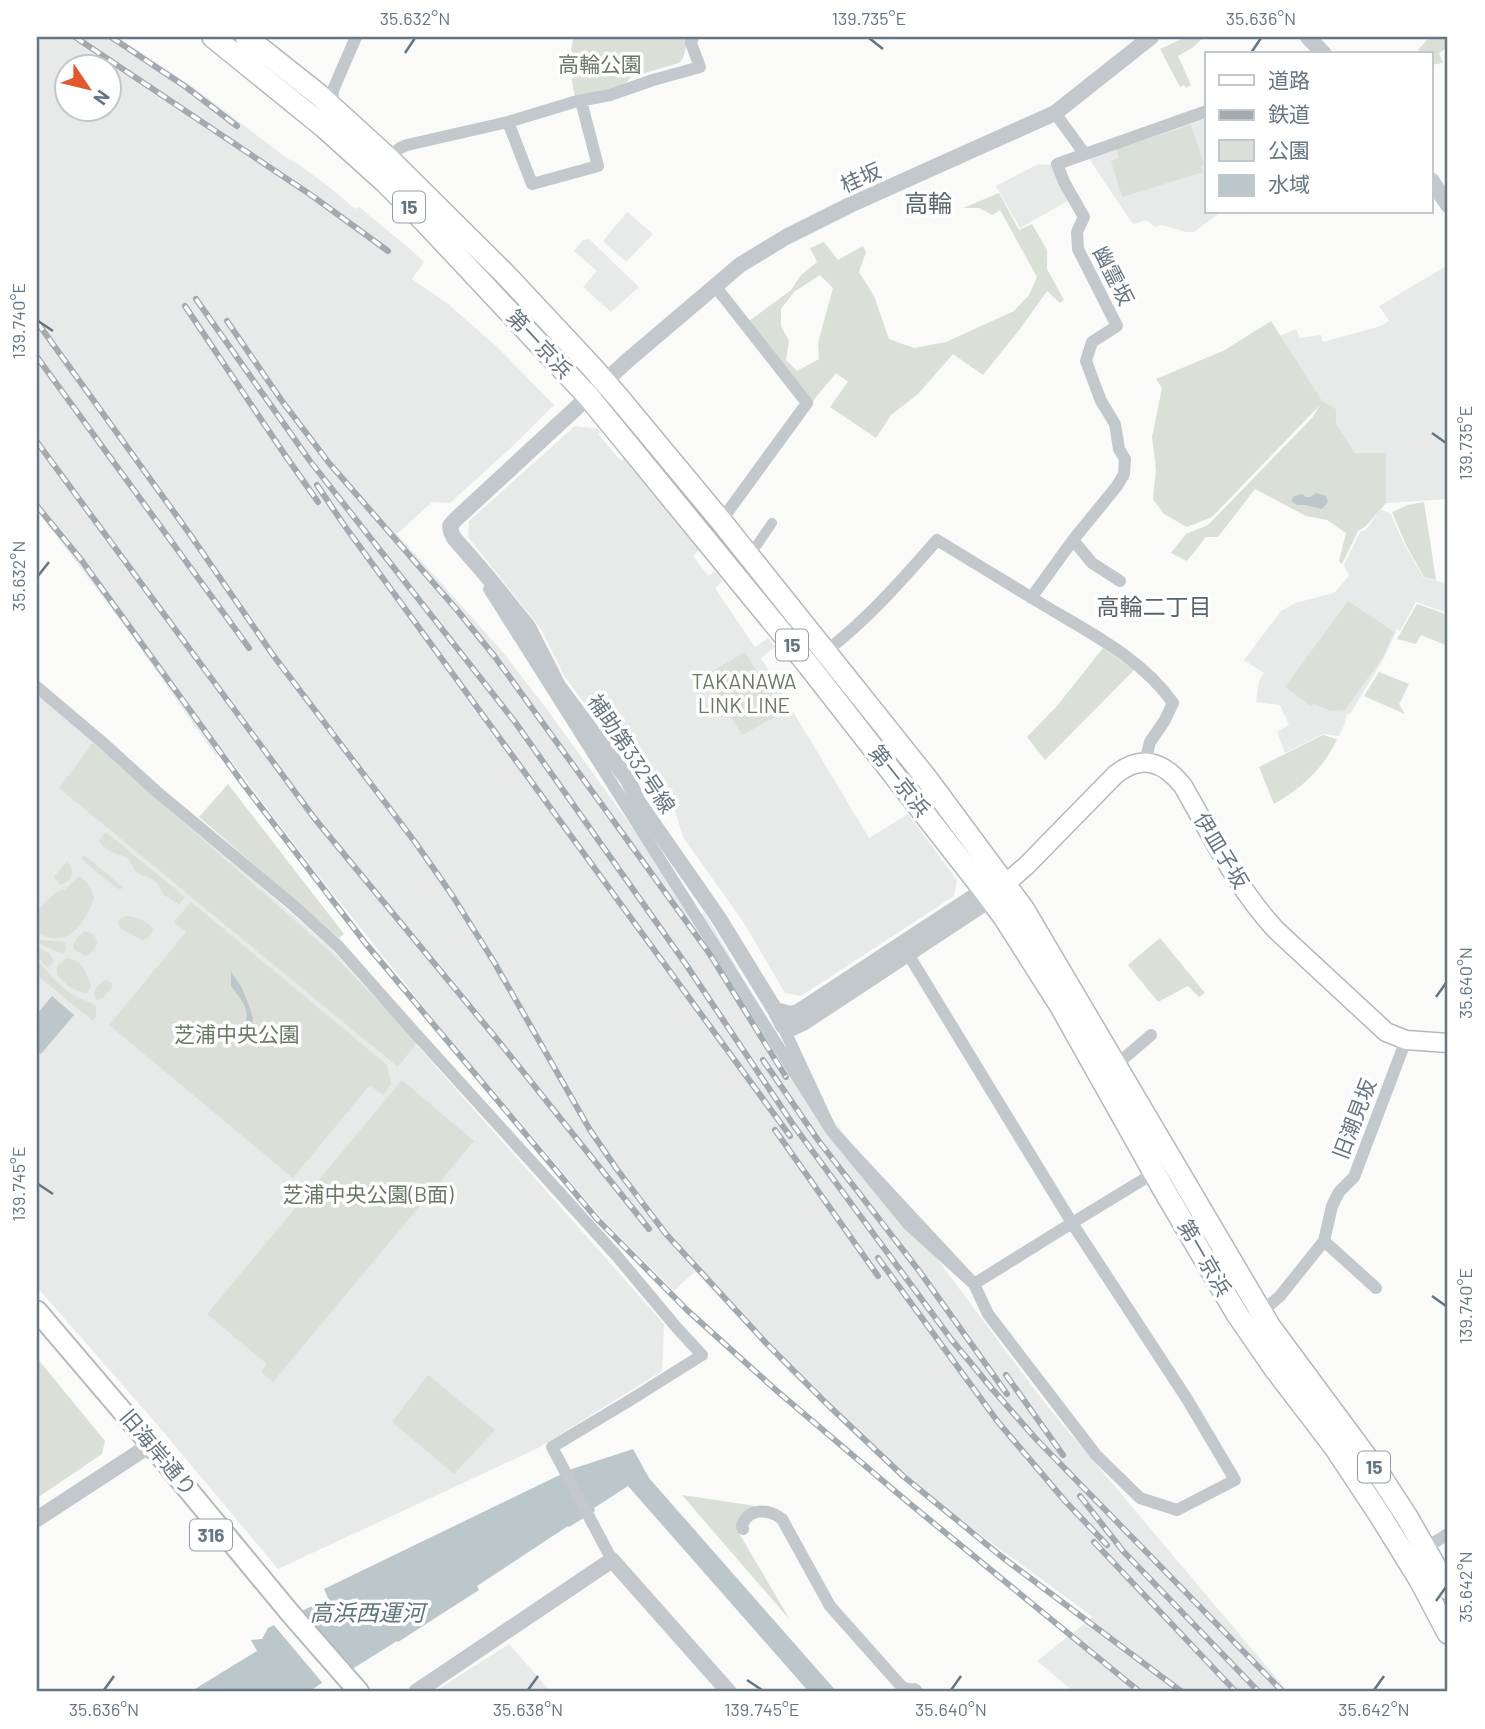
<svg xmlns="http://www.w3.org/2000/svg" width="1485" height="1729" viewBox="0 0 1485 1729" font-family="Barlow,'Noto Sans JP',sans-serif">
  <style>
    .built { fill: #e8e9e9; fill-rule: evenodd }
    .green { fill: #dadfd7; fill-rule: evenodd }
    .water { fill: #bbc7cb }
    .pier { fill: #fafaf8 }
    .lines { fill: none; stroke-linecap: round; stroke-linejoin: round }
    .secondary-casing { stroke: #b3babf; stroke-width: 21 }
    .primary-casing { stroke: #b5babe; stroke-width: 23 }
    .trunk-casing { stroke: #b4b9bd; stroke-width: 24 }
    .pedestrian { stroke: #c3c8cc; stroke-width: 10 }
    .minor { stroke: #c3c8cc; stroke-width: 12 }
    .tertiary { stroke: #c3c8cc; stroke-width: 16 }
    .secondary { stroke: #fff; stroke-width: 18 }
    .primary { stroke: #fff; stroke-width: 19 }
    .trunk { stroke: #fff; stroke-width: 21 }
    .rail-casing { stroke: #a2aab0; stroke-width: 6 }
    .rail { stroke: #fff; stroke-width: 3.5; stroke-dasharray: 10; stroke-linecap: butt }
    .ticks { fill: none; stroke: #657683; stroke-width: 2.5 }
    .labels { text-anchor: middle; stroke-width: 7; stroke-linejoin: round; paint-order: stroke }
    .shield { fill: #fff; stroke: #939fa8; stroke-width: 2 }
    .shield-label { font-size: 19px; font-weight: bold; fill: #657683 }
    .park-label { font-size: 21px; fill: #687a64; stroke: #fff }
    .street-label { font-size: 21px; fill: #657683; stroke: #fff }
    .neighbourhood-label { font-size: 23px; fill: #57646e; stroke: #fff }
    .water-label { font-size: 23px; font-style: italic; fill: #60757c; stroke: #fff }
    .quarter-label { font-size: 24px; fill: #57646e; stroke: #fff }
    .neatline { fill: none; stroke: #657683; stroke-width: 2.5 }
    .ticks-label { font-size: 18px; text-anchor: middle; fill: #657683 }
  </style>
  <rect width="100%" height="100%" fill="#fafaf8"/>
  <path class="built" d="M37,37H117L193,87L288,159L295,162L328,186L355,209L359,207L409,248L424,262L412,279L447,303L498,348L554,405L516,443L450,503L432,502L397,534L502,651L546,708L697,917L704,912L802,1078L1047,1406L1288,1692H1074L1037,1661L1093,1617L906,1480L793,1376L695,1271L674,1291L605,1222L456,1047L307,861L224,751L216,756L129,632L37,510ZM66,66H108V108H66Z
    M1207,115V212H1221L1194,232H1186L1162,225L1155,227L1146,220L1135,224L1132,223L1091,162L1088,154Z
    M1038,164L1053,165L1068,201L1020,228L996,186Z
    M627,212L653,234L626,262L603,241Z
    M589,239L639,287L611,312L583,287L597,271L574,251L583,240Z
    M1448,265V499L1386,503V454L1355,453L1336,424V409L1322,402L1280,336L1296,329L1300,338L1321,335L1323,342L1381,326L1389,321L1379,306Z
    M575,426L598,429L601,432L598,434L621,461L624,459L699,550L693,556L708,576L715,571L723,581L715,588L755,647L768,638L775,647L761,658L869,838L908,814L957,880L954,896L801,996L785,993L744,923L683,837L672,802L649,770H645L638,766L635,768H632L565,677L541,629L468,537L469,521Z
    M1380,509L1391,514L1403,542L1423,577L1448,584V613L1416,602L1400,631L1397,629L1384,658L1350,714H1347L1345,723L1339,736L1323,734L1285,753L1277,732L1289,725L1280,705L1256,702L1259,681L1264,673L1244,660L1281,611L1295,603L1334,593L1349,576L1344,565L1360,532L1366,530Z
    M37,695L96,743L330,947L664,1324L662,1371L538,1448L278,1569L160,1428L37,1287Z
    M509,1644L551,1692H434Z"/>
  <path class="green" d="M574,37H689L683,58L679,63L631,77C620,93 592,95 575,98C571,79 568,55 574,37Z
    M1186,37H1202L1203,38L1192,48L1178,56L1191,85L1186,88L1184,85L1180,87L1160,49Z
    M1430,37H1448V47L1439,53L1443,63L1431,65V54H1420L1418,50Z
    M1191,125L1204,164L1201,166L1203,172L1122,197L1111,161L1119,158L1116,149Z
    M999,193L1019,230L1032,224L1047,250V269L1064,300L1060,303L1047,291L1020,329L983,375L953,354L918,394L891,415L876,438L830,407L848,382L836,373L812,402L749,321L791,290L801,275L817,262L810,248L824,242L838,260L863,246L866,252L859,272L874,296L889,339L914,348L946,342L1014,311L1029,295L1037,277L1000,210L992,215L979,208H963ZM820,275L833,288L818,343L819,359L797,371L786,360L789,341L781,326V309L794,292Z
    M1271,321L1322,401L1336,409V424L1355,453H1386V503L1365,527L1358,531L1342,564L1339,561L1346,533L1327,520L1306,516L1255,489L1218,537H1206L1187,561L1171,553L1186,534L1208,525L1312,418L1320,405L1212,517L1187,527L1164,514L1153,499L1156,469L1152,437L1162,388L1156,379L1225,350Z
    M1424,502L1436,580L1424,577L1406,545L1392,512L1408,505Z
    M1348,601L1394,632L1383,657L1345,710L1331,711L1314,704L1311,706L1285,687Z
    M1417,604L1448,615V646L1421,635L1416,644L1397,639Z
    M1103,648L1134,670L1045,760L1027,737L1057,706Z
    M745,652L782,713L742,735L706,675Z
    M1379,672L1409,684L1399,704L1405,714L1364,696Z
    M1323,735L1337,739C1324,768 1302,788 1274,804L1259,767Z
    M93,743L326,948L418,1041L398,1067L59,788Z
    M228,784L344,934L339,938L199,817Z
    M106,832L185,897L179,904L164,895L157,883L150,878L137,873L127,857C115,854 107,851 99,841Z
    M84,855L124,888L118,889L81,859Z
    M67,862C76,872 72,880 60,885L54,877Z
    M79,876C87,881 92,889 94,899C84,924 67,951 37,932V912L47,900L57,892L66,889Z
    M191,902L387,1065L391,1084L383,1095L370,1085L293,1178L109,1025L186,932L174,922Z
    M126,916C137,917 147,920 153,929C151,935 148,939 142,940L120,928L118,922L121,918Z
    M84,931C103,935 99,950 85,956L74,949L73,945L77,938Z
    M1160,938L1205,993L1199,997L1188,986L1158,1002L1128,965Z
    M40,940L65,942L66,950L63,953L58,952L38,943Z
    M37,947L50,954L53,960L52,964L46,966C39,960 37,956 37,947Z
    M66,958C83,960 86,972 91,986L87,993C74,992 65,984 57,974V966Z
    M37,960C48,972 61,989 75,996C82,1000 90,1001 96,1006V1017L93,1021L37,975Z
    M106,980L112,983V987L103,998L97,1000C90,992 98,984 106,980Z
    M402,1080L474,1141L273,1382L261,1372L267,1364L207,1314Z
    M37,1358L105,1441L102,1454L37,1498Z
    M428,1375L495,1430L454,1474L392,1422Z
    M682,1495L756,1506L739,1533L790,1620Z"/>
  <path class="water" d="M1316,493L1326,496L1328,502L1322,509L1305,505H1297L1291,501L1294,496L1303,494L1305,497H1310Z
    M231,971C234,978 237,980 241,986C243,990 254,1017 253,1020C252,1025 247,1026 244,1028L243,1026C253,1010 240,999 231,986Z
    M52,996L74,1015L41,1054L37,1051V1014Z
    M633,1449L649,1478L837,1692H809L628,1486L594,1508L595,1511L569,1527L568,1526L477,1586L479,1590L398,1642L397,1641L349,1671L320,1684L309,1692H190L257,1651L251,1640L262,1639L268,1628L328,1598L324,1589L572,1469Z"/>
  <path class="pier" d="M288,1614L338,1680L325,1686L273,1624Z"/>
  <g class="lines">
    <g class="secondary-casing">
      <path id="secondary" d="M996,894L1005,884L1026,866L1115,775C1141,754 1163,761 1183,786C1211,835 1237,888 1276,930L1386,1032L1406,1040L1448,1043"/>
    </g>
    <g class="primary-casing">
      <path id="primary" d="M37,1311L152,1446L290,1613L359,1692"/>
    </g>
    <g class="trunk-casing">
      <path id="trunk" d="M213,37L324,127L385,182L425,222L588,396L809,666L984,890L1004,917L1060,1005L1164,1190L1237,1314L1275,1369L1334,1446L1381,1517L1420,1580L1448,1633
        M246,37L319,95L388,158L505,274L591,366L618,397L721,521L927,779L1024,910L1270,1327L1381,1477L1407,1517L1448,1589"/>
    </g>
    <path class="pedestrian" d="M757,545L772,523"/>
    <path class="minor" d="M332,107L333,90L356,37
      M1055,113L1084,153
      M508,122L532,184L598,166L581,101
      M388,158L400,148L407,145L508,122L574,102L610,95L653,80L700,67L691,43L693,37
      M715,286L807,403L721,521
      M1073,540L1092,563L1120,581
      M489,589L831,1130L974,1284L908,1224L831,1130L785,1031L795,1025
      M1031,598L1073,540L1117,486L1124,474L1125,459L1119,449L1115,424L1101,401L1086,361L1092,342L1117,326L1078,249L1077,232L1084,217L1064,182L1057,164L1207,111
      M825,652C867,620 902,580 937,540C972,561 1007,583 1042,604C1088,632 1142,658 1173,703L1165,720L1150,742L1145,762
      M37,687L102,742L156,791L294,906L338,946L415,1033L616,1255L677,1328L702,1355L632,1399L552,1447L612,1560
      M913,951L908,954L1072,1223L974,1284L988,1314L1096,1455L1140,1498L1177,1510L1235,1480L1187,1399L1072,1223L1154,1173
      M1115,1066L1151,1035
      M1324,1241L1376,1288
      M1258,1315L1280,1296L1324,1241L1332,1206L1339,1192L1354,1177L1406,1040
      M743,1529L742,1526C748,1508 768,1508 782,1519L830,1606L902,1687L914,1691
      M1425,1548L1448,1534"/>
    <path class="tertiary" d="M1308,37L1324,54
      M1431,180L1448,205
      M991,899L803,1023L792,1028L783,1026L775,1010L718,917L638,802L628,780L558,686L528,627L487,576L454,538L451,532L450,526L455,520L627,361L740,265L786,237L850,205L1055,113L1151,37
      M775,1010L791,1014L798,1012L984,890
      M37,1519L141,1451L152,1446
      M914,1691L915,1692
      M416,1692L612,1560L729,1692"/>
    <use href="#secondary" class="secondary"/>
    <use href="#primary" class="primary"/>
    <use href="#trunk" class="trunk"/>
    <g class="rail-casing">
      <path id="rail" d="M75,37L311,195L388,251
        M111,37L186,87L237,126
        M196,299L310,461L515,722L685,963L794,1126L951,1339L993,1390L1037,1440L1283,1692
        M185,306L285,455L318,502
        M227,321L282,401L329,463L457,610L495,657L709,953L786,1077
        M37,322L189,533L273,655L415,842L452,895L494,962L590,1130L616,1168L666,1234L766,1343L828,1405L903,1476L1002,1557L1182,1692
        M37,357L249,648
        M37,442L315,819L500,1043L649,1229
        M317,485L344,525L790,1136
        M37,506L82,561L244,785L366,944L597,1219L687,1310L777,1391L909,1503L1140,1692
        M763,1060L818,1140L920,1272L1007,1394
        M775,1130L878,1276
        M878,1258L998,1422L1065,1501L1107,1545
        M1006,1375L1063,1455
        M1080,1496L1123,1551L1259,1692
        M1094,1542L1236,1692"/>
    </g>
    <use href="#rail" class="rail"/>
  </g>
  <path class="ticks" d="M869,38L883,49M405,53L415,38M1251,53L1261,38M38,321L53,331M1432,433L1446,443M38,576L49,562M1436,997L1446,983M38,1184L53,1194M1432,1296L1446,1306M1436,1601L1446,1587M747,1680L762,1690M104,1690L114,1676M528,1690L538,1676M951,1690L961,1676M1374,1690L1384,1676"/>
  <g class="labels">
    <g class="shield">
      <rect x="393" y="191.5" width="32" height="31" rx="5"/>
      <rect x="776" y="629.5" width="32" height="31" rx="5"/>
      <rect x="1358" y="1451.5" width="32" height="31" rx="5"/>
      <rect x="190" y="1519.5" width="42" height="31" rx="5"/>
    </g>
    <g class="shield-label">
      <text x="409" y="214">15</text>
      <text x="792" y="652">15</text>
      <text x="1374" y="1474">15</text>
      <text x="211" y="1542">316</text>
    </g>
    <g class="park-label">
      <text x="600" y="72">高輪公園</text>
      <text x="744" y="689">TAKANAWA<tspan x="744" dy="24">LINK LINE</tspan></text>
      <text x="237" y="1042">芝浦中央公園</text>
      <text x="368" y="1202">芝浦中央公園(B面)</text>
    </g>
    <g class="street-label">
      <text transform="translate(861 178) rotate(-24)" y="7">桂坂</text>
      <text transform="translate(1113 276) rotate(63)" y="7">幽霊坂</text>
      <text transform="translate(539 344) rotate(47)" y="7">第一京浜</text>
      <text transform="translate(631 754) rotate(56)" y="7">補助第332号線</text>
      <text transform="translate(899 781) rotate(52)" y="7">第一京浜</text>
      <text transform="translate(1221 851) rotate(59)" y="7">伊皿子坂</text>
      <text transform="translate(1355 1119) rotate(-69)" y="7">旧潮見坂</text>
      <text transform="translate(1204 1258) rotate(60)" y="7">第一京浜</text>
      <text transform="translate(158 1453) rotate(50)" y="7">旧海岸通り</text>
    </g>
    <g class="neighbourhood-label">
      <text x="1154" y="615">高輪二丁目</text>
    </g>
    <g class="water-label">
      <text x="367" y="1621">高浜西運河</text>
    </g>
    <g class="quarter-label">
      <text x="928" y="212">高輪</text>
    </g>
  </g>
  <rect width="1485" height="1729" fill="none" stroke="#ffffff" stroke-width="77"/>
  <rect x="1205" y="52" width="228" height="161" fill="#ffffff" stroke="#c1c8cd" stroke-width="2"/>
  <rect x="1219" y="75" width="35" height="10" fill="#ffffff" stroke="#c1c8cd" stroke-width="2"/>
  <text x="1268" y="88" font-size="21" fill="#657683">道路</text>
  <rect x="1219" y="110" width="35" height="10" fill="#a2aab0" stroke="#c1c8cd" stroke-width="2"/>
  <text x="1268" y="122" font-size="21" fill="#657683">鉄道</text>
  <rect x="1219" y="140" width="35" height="21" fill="#dadfd7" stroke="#c1c8cd" stroke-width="2"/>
  <text x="1268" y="158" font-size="21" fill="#657683">公園</text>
  <rect x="1219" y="175" width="35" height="21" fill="#bbc7cb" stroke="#c1c8cd" stroke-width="2"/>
  <text x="1268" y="192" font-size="21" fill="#657683">水域</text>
  <g transform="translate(88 88) rotate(125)"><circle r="33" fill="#ffffff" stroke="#c1c8cd" stroke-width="2"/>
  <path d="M0-5L12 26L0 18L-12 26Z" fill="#e4572e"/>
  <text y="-10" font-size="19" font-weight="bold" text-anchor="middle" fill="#657683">N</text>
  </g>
  <rect x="38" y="38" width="1408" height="1652" class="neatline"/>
  <g class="ticks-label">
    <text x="415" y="25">35.632°N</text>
    <text x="869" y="25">139.735°E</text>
    <text x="1261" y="25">35.636°N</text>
    <text transform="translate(19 321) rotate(-90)" y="6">139.740°E</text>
    <text transform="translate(1466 443) rotate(-90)" y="6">139.735°E</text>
    <text transform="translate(19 576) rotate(-90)" y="6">35.632°N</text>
    <text transform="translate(1466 983) rotate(-90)" y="6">35.640°N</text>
    <text transform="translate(19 1184) rotate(-90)" y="6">139.745°E</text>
    <text transform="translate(1466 1306) rotate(-90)" y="6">139.740°E</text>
    <text transform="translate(1466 1587) rotate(-90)" y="6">35.642°N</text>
    <text x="104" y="1716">35.636°N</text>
    <text x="528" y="1716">35.638°N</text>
    <text x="762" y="1716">139.745°E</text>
    <text x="951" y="1716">35.640°N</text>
    <text x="1374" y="1716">35.642°N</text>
  </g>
</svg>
